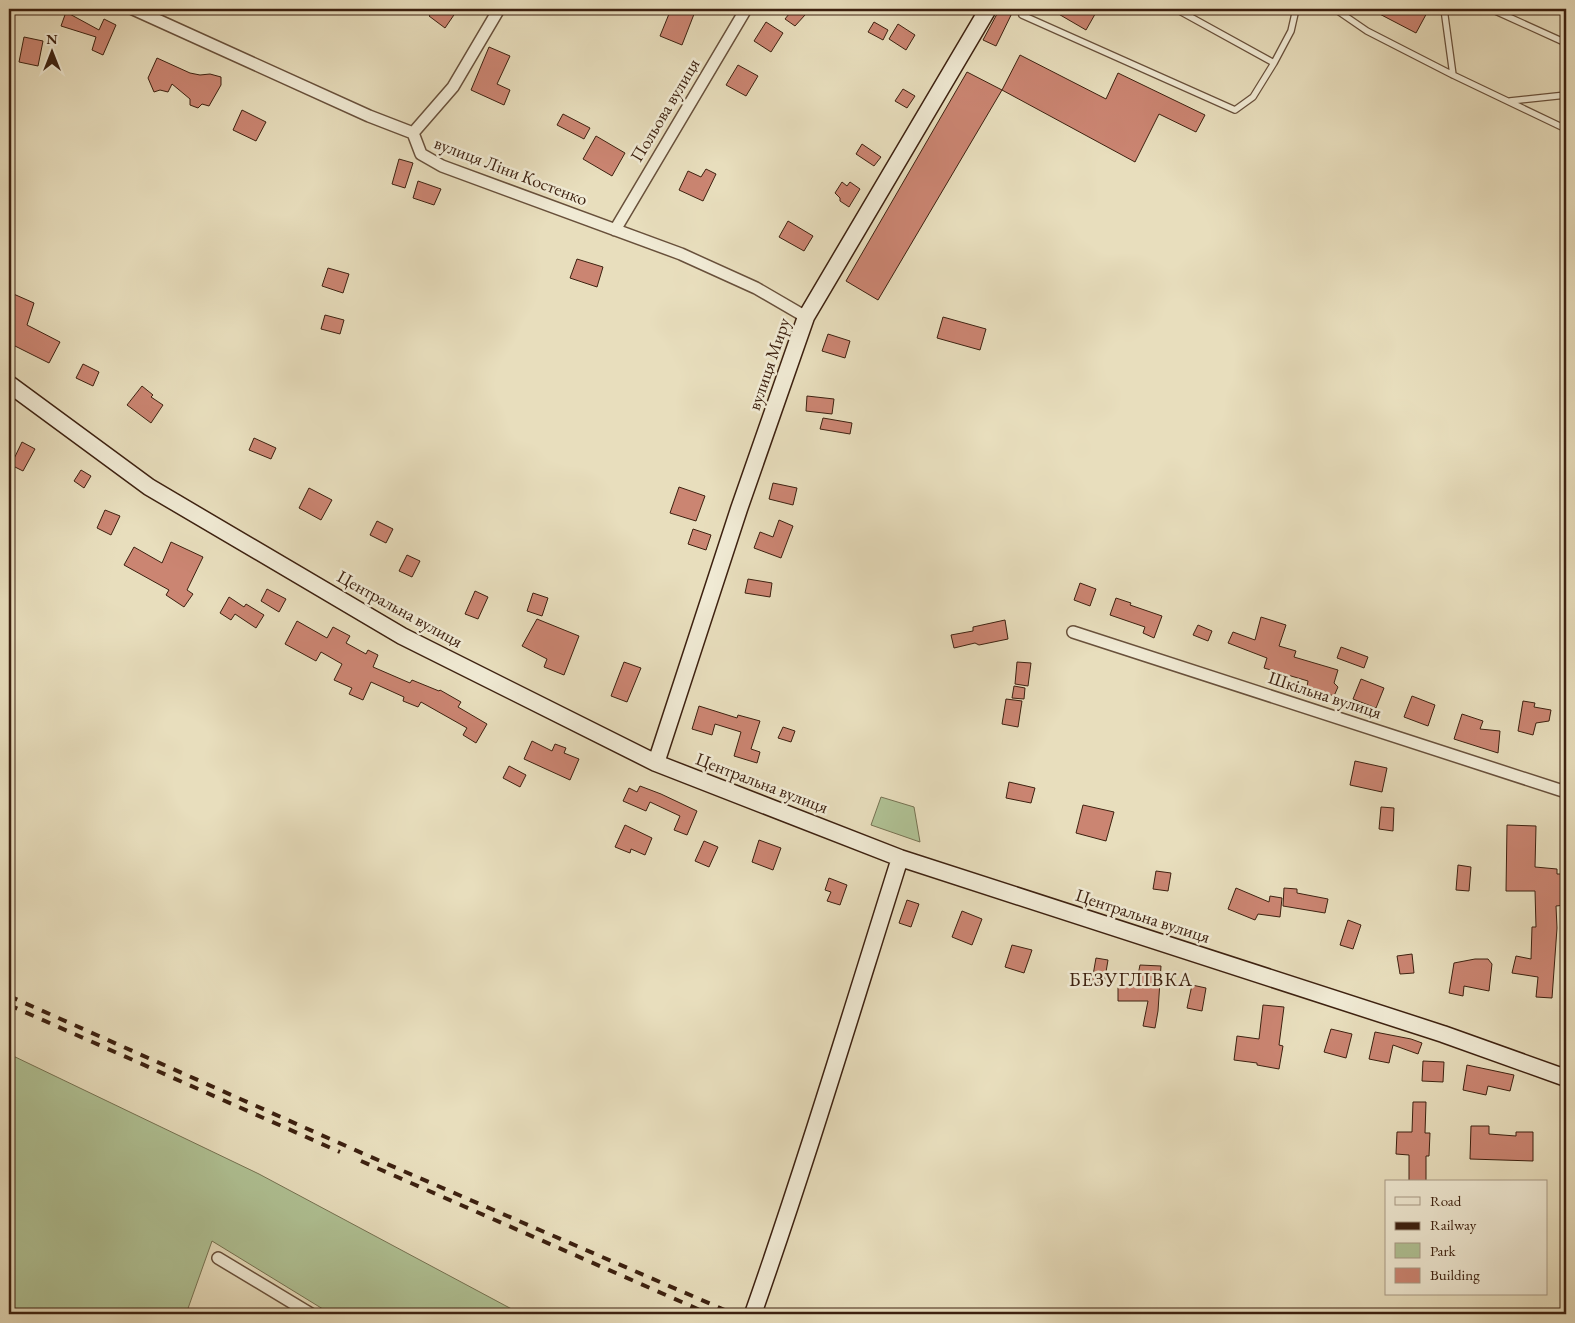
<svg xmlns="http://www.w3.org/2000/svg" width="1575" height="1323" viewBox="0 0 1575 1323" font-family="'EB Garamond',serif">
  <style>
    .green { fill: #b0c295; stroke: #767252 }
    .building { fill: #cb8572; stroke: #3d2110 }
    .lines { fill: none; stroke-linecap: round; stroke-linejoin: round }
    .lane-casing { stroke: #68503b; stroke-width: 8 }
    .street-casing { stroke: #68503b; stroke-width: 14 }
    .secondary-casing { stroke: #3d2110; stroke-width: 19 }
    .lane { stroke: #f0ead4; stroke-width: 5.5 }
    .street { stroke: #f0ead4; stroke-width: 11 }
    .secondary { stroke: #f0ead4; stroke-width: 16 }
    .rail { stroke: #3d2110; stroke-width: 4; stroke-dasharray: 9 9; stroke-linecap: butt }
    .labels { text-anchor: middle; stroke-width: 5; stroke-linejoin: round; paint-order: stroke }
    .street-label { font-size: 18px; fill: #3d2110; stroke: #f0ead4 }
    .quarter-label { font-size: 20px; letter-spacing: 1px; fill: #3d2110; stroke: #f0ead4 }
  </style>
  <rect width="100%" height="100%" fill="#e8debd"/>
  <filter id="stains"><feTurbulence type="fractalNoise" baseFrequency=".004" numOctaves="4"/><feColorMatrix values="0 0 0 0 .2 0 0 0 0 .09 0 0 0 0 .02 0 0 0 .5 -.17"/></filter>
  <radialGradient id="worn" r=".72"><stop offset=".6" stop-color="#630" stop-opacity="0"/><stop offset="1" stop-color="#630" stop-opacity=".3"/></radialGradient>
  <path class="green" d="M881,797L914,807L920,842L871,825Z
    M9,1054L259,1174L521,1314H331L212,1241L186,1314H9Z"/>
  <path class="building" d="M435,9H458L445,28L429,16Z
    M671,9H696L682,45L660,36Z
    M793,9H798L805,15L795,26L785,19Z
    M998,9H1014L996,46L983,40L997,14Z
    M1050,9H1098L1086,30Z
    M1370,9H1429L1416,33Z
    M66,12L99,30L104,19L116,25L103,55L92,50L96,37L61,26Z
    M766,22L783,33L771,52L754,41Z
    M874,22L888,30L883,40L868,32Z
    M898,24L915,35L906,50L889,39Z
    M24,37L43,41L38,66L19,62Z
    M489,47L510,56L497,84L510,90L504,105L471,90Z
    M1020,55L1106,99L1118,73L1205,115L1196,132L1159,114L1135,162L1002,90Z
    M157,58L190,73L200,75L210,74L221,77V85L209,106L202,104L198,108L190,105V99L172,84L168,92L160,90L154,92L148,78Z
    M738,65L758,76L746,96L726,85Z
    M967,72L1002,90L878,300L846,281Z
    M903,89L915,96L907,108L895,101Z
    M242,110L266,122L256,141L233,130Z
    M563,114L590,128L584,139L557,125Z
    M596,136L625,153L612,176L583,159Z
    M862,144L881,157L874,166L856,154Z
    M399,159L413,163L405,188L392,184Z
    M706,169L716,174L703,201L679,190L688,171L701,177Z
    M418,181L441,189L434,205L413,198Z
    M842,182L847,186L850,182L860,189L849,207L840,201V198L835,193Z
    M788,221L813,236L804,251L779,237Z
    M577,259L603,267L597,287L570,278Z
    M328,268L349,274L343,293L322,286Z
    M9,292L34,303L27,325L60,342L49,363L9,343Z
    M325,315L344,320L340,334L321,329Z
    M943,317L986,329L980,350L937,338Z
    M828,334L850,341L845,358L822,351Z
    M83,364L99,372L93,386L76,378Z
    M142,386L153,395L151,397L163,405L151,423L127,405Z
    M807,396L834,399L832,414L806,411Z
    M823,418L852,423L850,434L820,429Z
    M254,438L276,448L271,459L249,450Z
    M22,442L35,449L23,471L11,465Z
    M81,470L91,476L84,488L74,481Z
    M773,483L797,488L793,505L769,499Z
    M679,487L705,496L696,521L670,513Z
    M309,488L332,500L321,520L299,508Z
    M105,510L120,516L111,535L97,528Z
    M779,520L793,526L781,558L754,548L760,532L773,537Z
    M377,521L393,529L386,543L370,535Z
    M693,529L711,535L706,550L688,544Z
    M171,542L203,557L187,590L193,594L184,607L166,595L169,590L124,565L134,547L162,563Z
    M407,555L420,561L412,577L399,571Z
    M748,579L772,583L770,597L745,593Z
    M1080,583L1096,589L1090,606L1074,600Z
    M267,589L286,599L279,612L261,601Z
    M475,591L488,597L478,619L465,614Z
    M533,593L548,598L542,616L527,611Z
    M229,597L244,607L246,604L264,615L256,628L235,614L231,620L220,613Z
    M1116,598L1131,603L1130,605L1162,616L1154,638L1143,633L1145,627L1110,615Z
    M1261,617L1286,625L1279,646L1296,651L1294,657L1338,670L1334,683L1338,687L1334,696L1307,687L1308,681L1264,668L1267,658L1228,643L1233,632L1255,640Z
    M537,619L579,636L564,675L544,667L547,659L522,646Z
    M1005,620L1008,639L979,645L975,643L954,648L951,635L973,631V627Z
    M297,621L327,638L333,627L350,636L346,643L366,654L368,650L378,655L373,667L410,683L412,680L439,691L440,690L461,702L458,707L487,724L476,743L463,735L467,728L421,702L418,707L403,701L404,697L371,682L363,700L349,694L352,688L334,680L342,664L321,652L316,661L285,644Z
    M1198,625L1212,631L1208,641L1193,635Z
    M1341,647L1368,657L1364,668L1337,658Z
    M624,662L641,668L627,702L611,696Z
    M1017,662L1031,663L1028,686L1015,684Z
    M1361,679L1384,688L1376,708L1353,699Z
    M1014,686L1025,688L1024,699L1012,698Z
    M1412,696L1435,705L1428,726L1404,717Z
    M1006,699L1022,701L1018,727L1002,724Z
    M1523,701L1535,703L1534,707L1551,710L1549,721L1536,723L1533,735L1518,731Z
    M699,706L737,718L738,715L760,721L751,749L760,752L757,763L734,756L741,732L715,724L712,735L692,729Z
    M1462,714L1483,721L1480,729L1500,731L1498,753L1454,739Z
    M783,727L795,731L791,742L778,738Z
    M532,741L552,751L555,744L566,748L564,753L579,759L570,780L524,759Z
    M1355,761L1387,768L1382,792L1350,785Z
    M509,766L526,775L520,787L503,778Z
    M1009,782L1035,788L1031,803L1006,798Z
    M640,786L661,794L697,811L687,835L674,830L680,816L650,802L646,811L623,801L629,788L637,792Z
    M1083,805L1114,812L1106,841L1076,833Z
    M1381,807L1394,808L1393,831L1379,829Z
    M625,825L652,838L645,855L631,849L630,853L615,847Z
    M1507,825L1536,826L1535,867L1557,869V874H1566V905L1556,906L1557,928L1552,998L1536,997L1538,977L1512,973L1516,956L1531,959L1532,927H1536L1535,891H1506Z
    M759,840L781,848L773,870L752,862Z
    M704,841L718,847L709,867L695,861Z
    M1458,865L1471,867L1469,891L1456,890Z
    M1156,871L1171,873L1168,891L1153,889Z
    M829,878L847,885L840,905L827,901L831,892L825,890Z
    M1236,888L1269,902L1270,896L1282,898L1280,917L1258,914L1255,920L1228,909Z
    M1284,888L1297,889V893L1328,899L1325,913L1283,906Z
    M907,900L919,904L911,927L899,923Z
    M962,911L982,919L972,945L952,937Z
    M1348,920L1361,925L1353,949L1340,945Z
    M1012,945L1032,950L1024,973L1005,967Z
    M1412,954L1414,973L1400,974L1397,956Z
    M1096,958L1108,960L1104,984L1092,981Z
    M1475,959H1488L1492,964L1489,991L1464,986L1463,996L1449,993L1454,963Z
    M1140,965L1161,966L1158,1011L1155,1028L1143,1026L1148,1001H1118V985H1136Z
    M1192,985L1206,988L1202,1011L1187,1008Z
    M1263,1005L1284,1007L1279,1045L1283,1046L1279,1069L1257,1065V1063L1234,1060L1237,1036L1259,1039Z
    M1331,1029L1352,1034L1346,1058L1324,1052Z
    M1375,1032L1411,1039L1422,1043L1418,1054L1393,1045L1389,1063L1369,1059Z
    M1423,1061L1444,1062L1443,1082L1422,1081Z
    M1467,1065L1514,1075L1510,1091L1488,1086L1486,1095L1463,1090Z
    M1413,1102H1426L1425,1133H1430L1429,1156H1426V1182H1409V1155L1396,1154L1397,1132H1412Z
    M1471,1126H1489V1134L1516,1136V1132H1533V1161L1470,1159Z"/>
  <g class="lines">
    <g class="lane-casing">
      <path id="lane" d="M1026,9L1022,15L1235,110L1253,97L1274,63
        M1176,9L1274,63L1291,31L1296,9
        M1335,9L1367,31L1453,75L1566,129
        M1444,9L1453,75
        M1491,9L1566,43
        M1510,101L1566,95"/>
    </g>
    <g class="street-casing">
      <path id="street" d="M133,9L369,116L413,133L421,154L442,166L681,254L756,288L806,317
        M413,133L453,87L499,9
        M615,230L746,9
        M1073,632L1566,792
        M218,1258L311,1314"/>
    </g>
    <g class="secondary-casing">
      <path id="secondary" d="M9,384L149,487L402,636L656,763L900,858L1443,1034L1566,1078
        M656,763L739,509L806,317L988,9
        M753,1314C806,1163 852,1010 900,858"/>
    </g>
    <use href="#lane" class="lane"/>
    <use href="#street" class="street"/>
    <use href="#secondary" class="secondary"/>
    <path class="rail" d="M9,996L364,1154L734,1314
      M9,1005L340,1152
      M361,1161L709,1314"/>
  </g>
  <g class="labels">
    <g class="street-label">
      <text transform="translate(665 110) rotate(-59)" y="6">Польова вулиця</text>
      <text transform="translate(511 171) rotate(21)" y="6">вулиця Ліни Костенко</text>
      <text transform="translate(769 364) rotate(-71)" y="6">вулиця Миру</text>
      <text transform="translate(400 609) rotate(29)" y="6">Центральна вулиця</text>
      <text transform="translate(1325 695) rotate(18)" y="6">Шкільна вулиця</text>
      <text transform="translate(762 783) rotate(21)" y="6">Центральна вулиця</text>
      <text transform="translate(1143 916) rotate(18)" y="6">Центральна вулиця</text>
    </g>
    <g class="quarter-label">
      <text x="1131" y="986">БЕЗУГЛІВКА</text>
    </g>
  </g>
  <rect width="1575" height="1323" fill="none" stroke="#e8debd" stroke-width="30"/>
  <rect x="10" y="10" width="1555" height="1303" fill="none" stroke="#3d2110" stroke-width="2.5"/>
  <rect x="15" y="15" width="1545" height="1293" fill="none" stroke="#3d2110"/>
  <rect x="1385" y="1180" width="162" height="115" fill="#f0ead4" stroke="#a89a86"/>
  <rect x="1395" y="1197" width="25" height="8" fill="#f0ead4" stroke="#a89a86"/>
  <text x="1430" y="1206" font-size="15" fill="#3d2110">Road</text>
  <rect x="1395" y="1222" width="25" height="8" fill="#3d2110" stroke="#a89a86"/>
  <text x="1430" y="1230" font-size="15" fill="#3d2110">Railway</text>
  <rect x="1395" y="1243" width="25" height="15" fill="#b0c295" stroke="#a89a86"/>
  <text x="1430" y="1256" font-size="15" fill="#3d2110">Park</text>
  <rect x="1395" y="1268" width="25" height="15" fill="#cb8572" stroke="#a89a86"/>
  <text x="1430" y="1280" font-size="15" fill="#3d2110">Building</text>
  <g transform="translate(52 52)" stroke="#f0ead4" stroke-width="4" paint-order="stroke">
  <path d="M0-4L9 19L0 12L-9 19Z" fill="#3d2110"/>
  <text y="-8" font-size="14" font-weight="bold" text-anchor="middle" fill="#3d2110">N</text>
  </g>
  <rect width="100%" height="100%" filter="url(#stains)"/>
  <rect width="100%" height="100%" fill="url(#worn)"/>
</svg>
